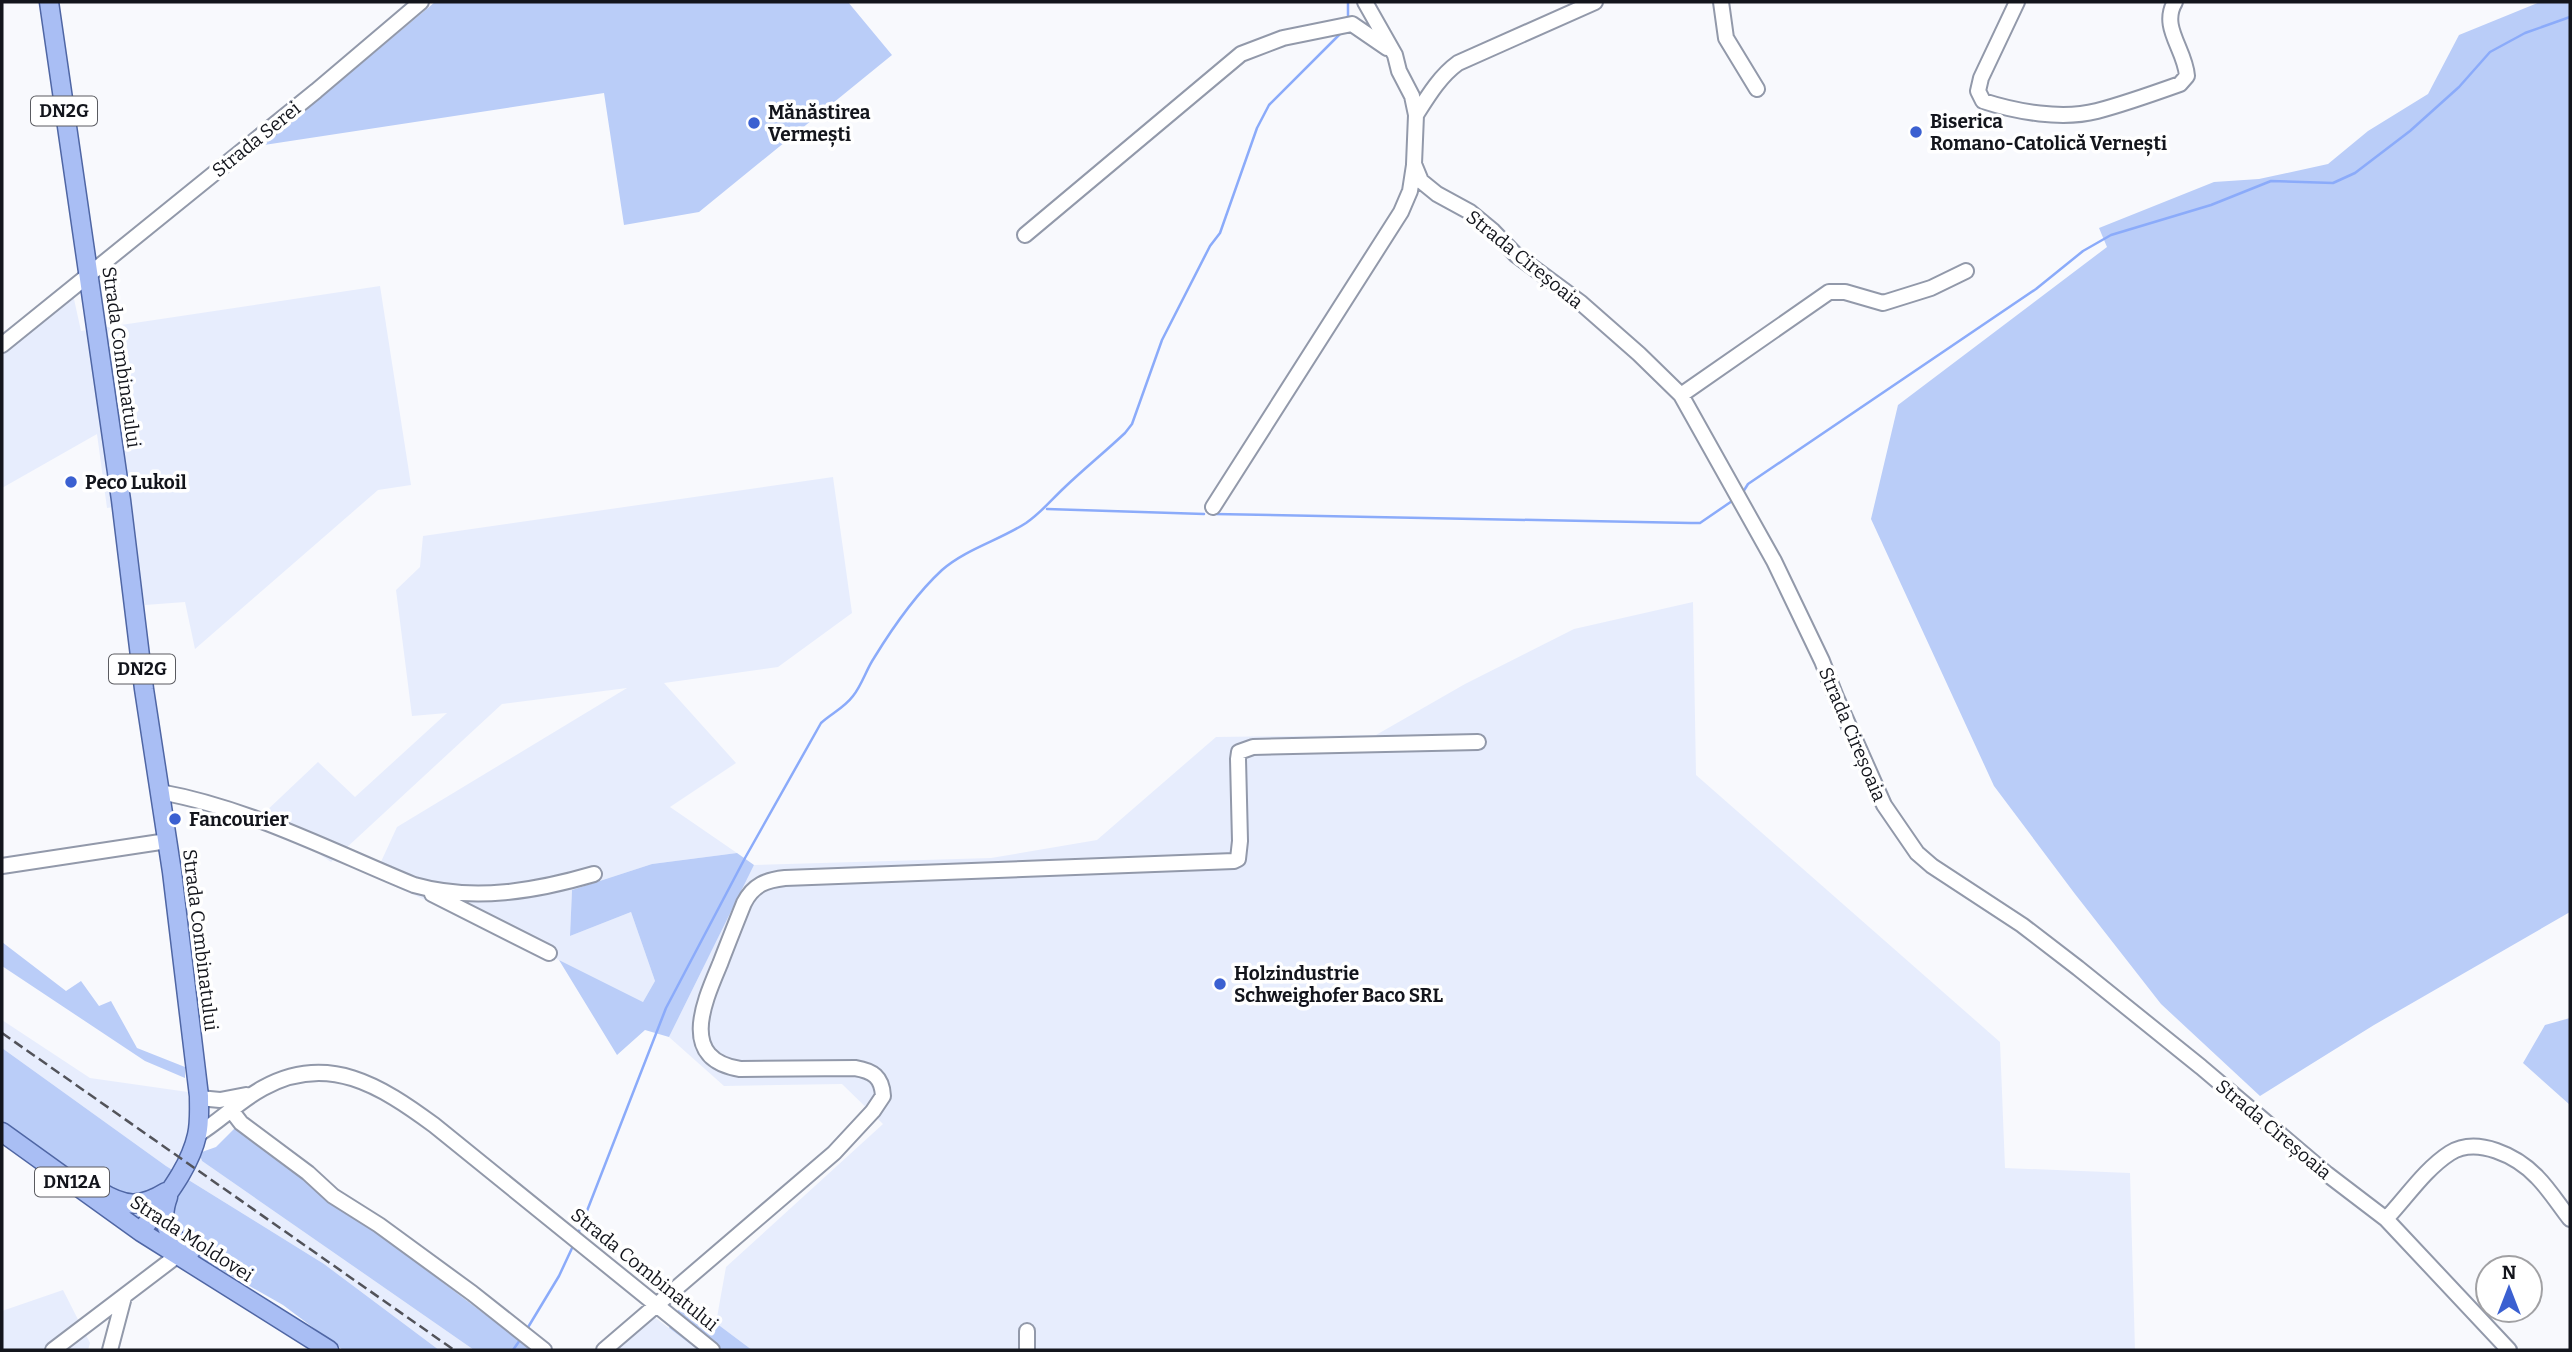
<svg xmlns="http://www.w3.org/2000/svg" width="2572" height="1352" viewBox="0 0 2572 1352" font-family="Bitter,serif">
  <style>
    .built { fill: #e7edfd }
    .green { fill: #bacdf8 }
    .lines { fill: none; stroke-linecap: round; stroke-linejoin: round }
    .stream { stroke: #8babfa; stroke-width: 2.5 }
    .minor-casing { stroke: #9299aa; stroke-width: 18 }
    .major-casing { stroke: #4f66a4; stroke-width: 21 }
    .minor { stroke: #fff; stroke-width: 14 }
    .major { stroke: #a9bef4; stroke-width: 18 }
    .rail { stroke: #52535a; stroke-width: 2.5; stroke-dasharray: 10 5; stroke-linecap: butt }
    .poi-dot { fill: #3b60d1; stroke: #fff; stroke-width: 2.5 }
    .labels { text-anchor: middle; stroke-width: 7; stroke-linejoin: round; paint-order: stroke }
    .shield { fill: #fff; stroke: #5a5b60; stroke-width: 2 }
    .shield-label { font-size: 18px; font-weight: bold; fill: #13151c }
    .poi-label { font-size: 19px; font-weight: bold; fill: #13151c; stroke: #fff; text-anchor: start }
    .street-label { font-size: 19px; fill: #13151c; stroke: #fff }
  </style>
  <rect width="100%" height="100%" fill="#f8f9fd"/>
  <path class="built" d="M380,286L411,485L378,490L195,649L185,602L145,605L126,505L107,508L97,434L2,488V339L58,293L74,299L81,331Z
    M833,477L852,613L778,667L664,683L736,763L670,807L737,853L652,864L572,890L570,936L631,912L655,981L643,1002L559,960L374,877L397,827L627,688L502,704L331,862L262,815L318,762L355,797L447,713L412,716L396,590L420,567L423,536Z
    M1693,602L1696,775L2000,1042L2005,1168L2130,1173L2135,1350H752L716,1323L726,1267L883,1124L842,1084L724,1086L669,1037L754,865L991,858L1097,840L1216,737L1376,735L1465,684L1574,629Z
    M2,1020L90,1078L188,1092L189,1126L202,1161L474,1350H439L324,1264L166,1166L2,1048Z
    M63,1290L90,1343L88,1350H2V1311Z
    M653,1316L698,1350H616Z"/>
  <path class="green" d="M435,2H848L892,55L699,212L624,225L604,93L264,145Z
    M2540,2H2570V912L2374,1025L2260,1096L2161,1004L2075,894L1994,786L1871,519L1898,405L2107,247L2099,228L2214,182L2259,179L2328,164L2368,131L2428,94L2459,35Z
    M737,853L754,865L669,1037L645,1030L617,1055L559,960L643,1002L655,981L631,912L570,936L572,890L652,864Z
    M2,942L66,991L81,981L99,1006L111,1001L137,1048L185,1067V1078L145,1061L2,966Z
    M2570,1018V1105L2523,1063L2545,1025Z
    M2,1048L166,1166L324,1264L439,1350H343L283,1305L39,1167L2,1142Z
    M239,1124L257,1142L532,1350H474L202,1161L199,1153L216,1147Z
    M694,1301L716,1323L752,1350H698L669,1328L677,1311Z"/>
  <g class="lines">
    <path class="stream" d="M1348,19V2
      M1743,492L1748,484L2036,289L2083,251L2111,235L2211,205L2271,181L2333,183L2355,173L2410,131L2459,87L2490,52L2525,33L2570,17
      M1047,509L1204,514
      M1214,514L1691,523H1700L1735,499
      M578,1234L666,1008L745,858L821,723C832,713 844,708 853,696C862,685 866,670 874,658C893,627 915,595 942,570C966,549 1000,540 1026,523C1042,512 1052,499 1065,487C1085,468 1106,451 1125,433L1132,424L1162,340L1210,246L1220,233L1257,128L1269,105L1343,31
      M527,1329L559,1276L573,1246
      M513,1350L520,1340"/>
    <g class="minor-casing">
      <path id="minor" d="M1365,2L1395,55L1399,71L1412,96L1416,115L1414,164L1421,181L1437,194L1470,212L1493,231L1516,255L1581,303L1639,354L1681,395L1774,561L1822,661L1836,697L1884,805L1917,853L1932,866L2022,925L2078,968L2201,1067L2327,1174L2386,1219L2509,1350
        M1721,2L1726,38L1757,89
        M2017,2L1981,78L1978,91L1983,101C2017,112 2062,120 2097,111C2124,104 2152,94 2180,84L2187,76C2185,49 2160,27 2175,2
        M1416,115C1428,96 1440,76 1458,63L1595,2
        M1025,235L1241,54L1283,38L1352,24L1387,48
        M2,345L316,91L421,2
        M1681,395L1829,292H1845L1883,303L1931,288L1966,271
        M1213,507L1401,212L1410,191L1414,165
        M160,792C249,808 331,851 414,885C474,902 536,891 594,874
        M2,866L167,841
        M432,894L549,953
        M199,1098L220,1100L246,1095
        M231,1110L241,1123L308,1173L333,1196L379,1225L472,1293L544,1350
        M197,1135C220,1121 239,1101 263,1088C328,1052 381,1086 434,1125L712,1350
        M2386,1219C2406,1198 2425,1169 2450,1153C2477,1136 2517,1156 2537,1177C2549,1189 2559,1205 2570,1219
        M1027,1331V1350
        M53,1350L178,1255
        M110,1350L124,1297
        M604,1350L834,1153L873,1111L883,1096C882,1077 873,1071 855,1068L740,1069C678,1059 704,1002 720,964C728,943 736,923 744,903C753,885 766,880 785,878L1234,861L1238,859L1240,841L1238,759L1239,752L1253,747L1478,742"/>
    </g>
    <g class="major-casing">
      <path id="major" d="M49,2L121,500L144,689L172,872L199,1096C199,1109 200,1122 197,1135C189,1171 161,1202 141,1232
        M2,1132L141,1232L329,1350
        M99,1191C125,1207 140,1208 166,1192
        M168,1197C158,1224 169,1235 190,1252"/>
    </g>
    <use href="#minor" class="minor"/>
    <use href="#major" class="major"/>
    <path class="rail" d="M2,1033L454,1350"/>
  </g>
  <g class="poi-dot">
    <circle cx="754" cy="123" r="7"/>
    <circle cx="1916" cy="132" r="7"/>
    <circle cx="71" cy="482" r="7"/>
    <circle cx="175" cy="819" r="7"/>
    <circle cx="1220" cy="984" r="7"/>
  </g>
  <g class="labels">
    <g class="shield">
      <rect x="31" y="96.5" width="66" height="29" rx="5"/>
      <rect x="109" y="654.5" width="66" height="29" rx="5"/>
      <rect x="35" y="1167.5" width="74" height="29" rx="5"/>
    </g>
    <g class="shield-label">
      <text x="64" y="117">DN2G</text>
      <text x="142" y="675">DN2G</text>
      <text x="72" y="1188">DN12A</text>
    </g>
    <g class="poi-label">
      <text x="768" y="119">Mănăstirea<tspan x="768" dy="22">Vermești</tspan></text>
      <text x="1930" y="128">Biserica<tspan x="1930" dy="22">Romano-Catolică Vernești</tspan></text>
      <text x="85" y="489">Peco Lukoil</text>
      <text x="189" y="826">Fancourier</text>
      <text x="1234" y="980">Holzindustrie<tspan x="1234" dy="22">Schweighofer Baco SRL</tspan></text>
    </g>
    <g class="street-label">
      <text transform="translate(256 139) rotate(-39)" y="7">Strada Serei</text>
      <text transform="translate(1525 259) rotate(39)" y="7">Strada Cireșoaia</text>
      <text transform="translate(122 357) rotate(82)" y="7">Strada Combinatului</text>
      <text transform="translate(1853 734) rotate(67)" y="7">Strada Cireșoaia</text>
      <text transform="translate(201 940) rotate(83)" y="7">Strada Combinatului</text>
      <text transform="translate(2274 1129) rotate(40)" y="7">Strada Cireșoaia</text>
      <text transform="translate(192 1238) rotate(33)" y="7">Strada Moldovei</text>
      <text transform="translate(645 1269) rotate(39)" y="7">Strada Combinatului</text>
    </g>
  </g>
  <rect width="2572" height="1352" fill="none" stroke="#13151c" stroke-width="7"/>
  <g transform="translate(2509 1289)"><circle r="33" fill="#ffffff" stroke="#a1a1a4" stroke-width="2"/>
  <path d="M0-5L12 26L0 18L-12 26Z" fill="#3b60d1"/>
  <text y="-10" font-size="19" font-weight="bold" text-anchor="middle" fill="#13151c">N</text>
  </g>
</svg>
